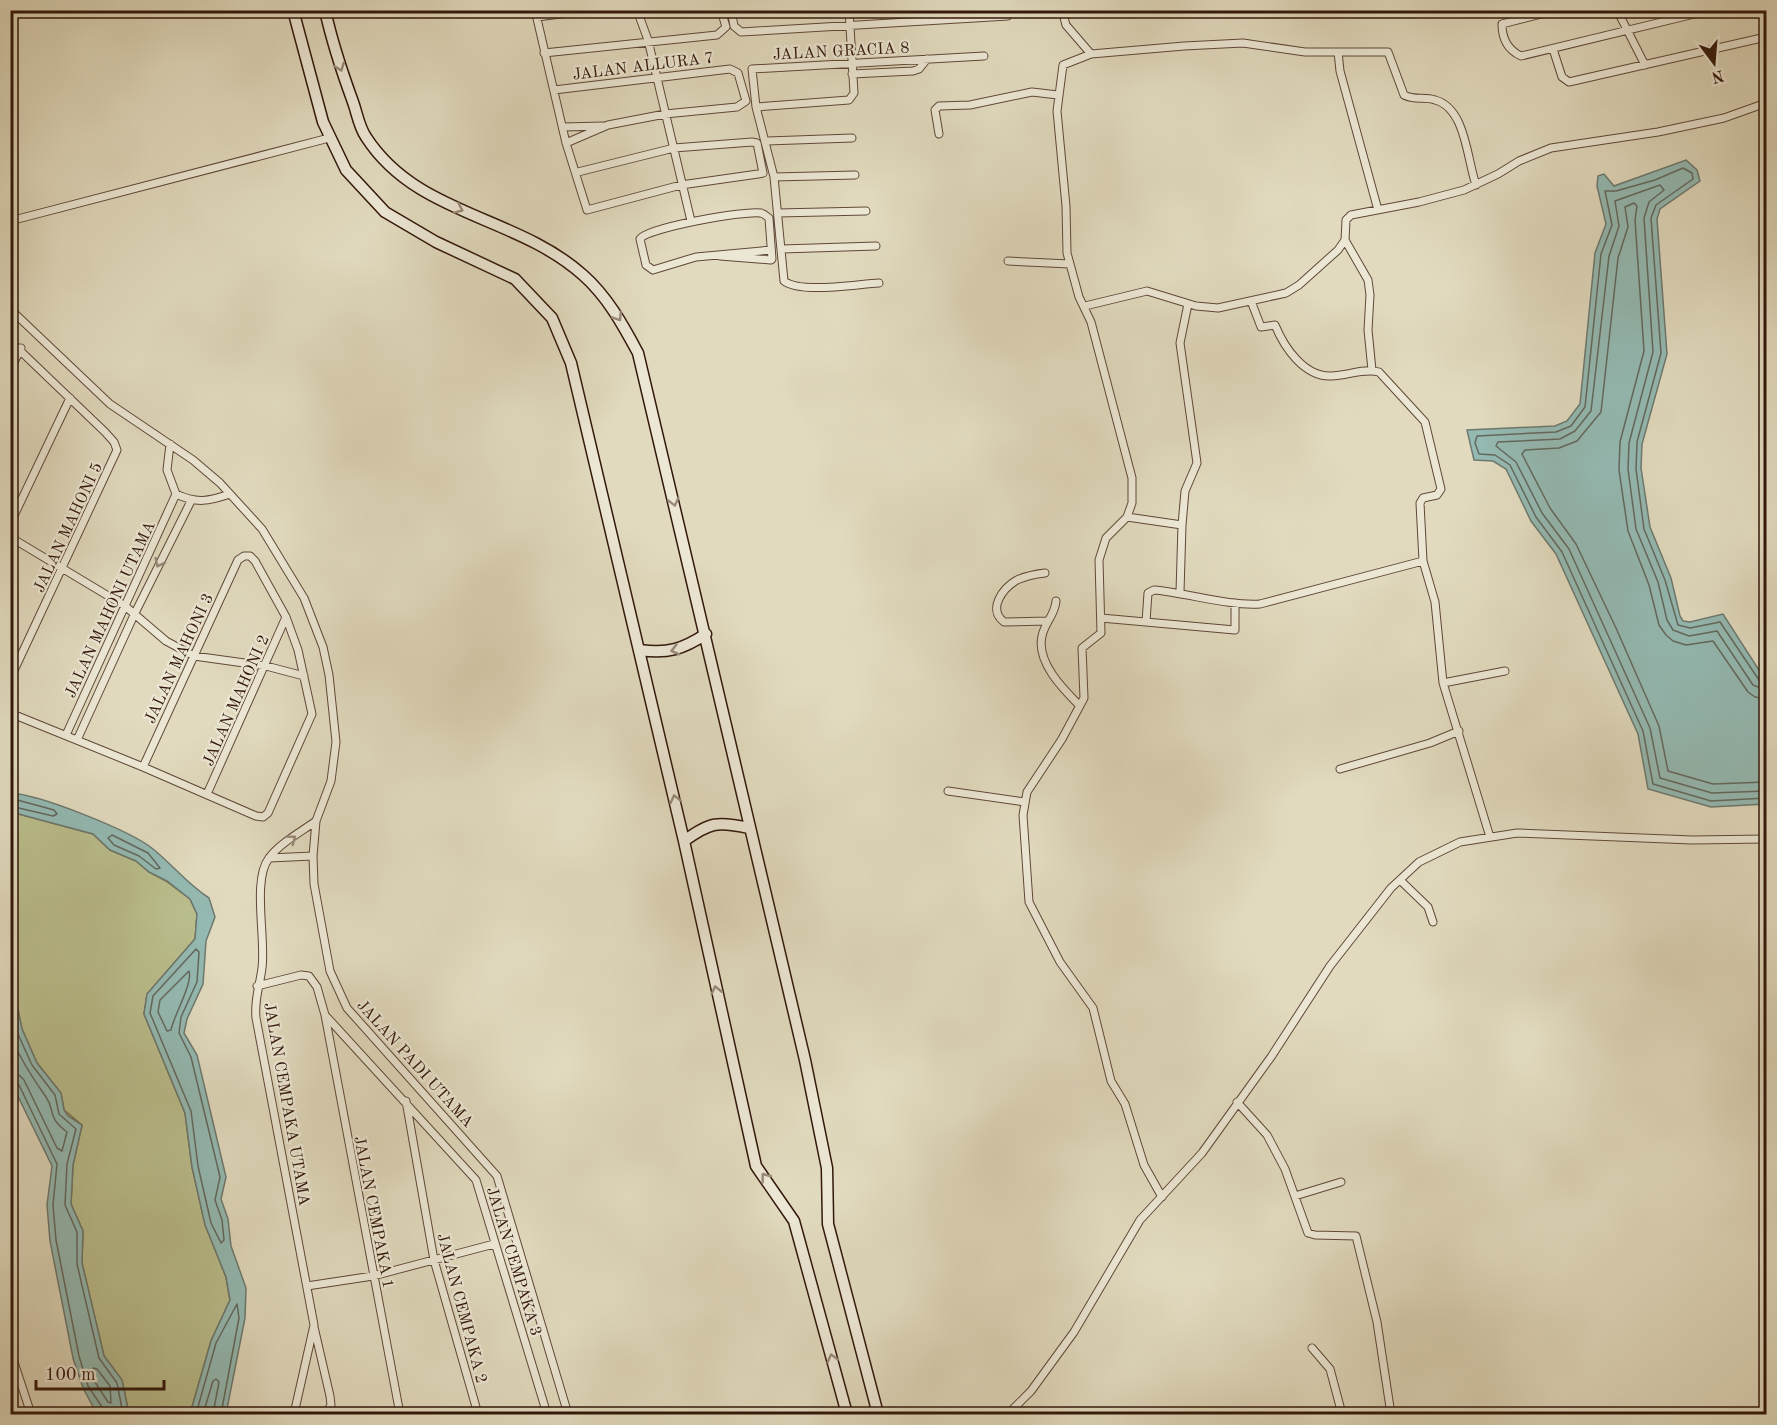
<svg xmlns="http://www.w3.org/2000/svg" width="1777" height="1425" viewBox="0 0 1777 1425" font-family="'Old Standard TT',serif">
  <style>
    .green { fill: #babd8c; stroke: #766a4b; stroke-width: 1.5 }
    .water { fill: #94bab3; stroke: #6d796f; stroke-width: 1.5 }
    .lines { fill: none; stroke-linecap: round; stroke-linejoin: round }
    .shore { stroke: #63685e; stroke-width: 1.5 }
    .street-casing { stroke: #5e4837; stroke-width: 9 }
    .secondary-casing { stroke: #32170a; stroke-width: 13 }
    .street { stroke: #ece7d5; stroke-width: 7 }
    .secondary { stroke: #ece7d5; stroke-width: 10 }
    .oneway { stroke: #98897a }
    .labels { text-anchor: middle; stroke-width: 4.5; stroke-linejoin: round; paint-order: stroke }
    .street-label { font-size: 16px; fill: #32170a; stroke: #ece7d5 }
  </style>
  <rect width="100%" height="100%" fill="#e1dabe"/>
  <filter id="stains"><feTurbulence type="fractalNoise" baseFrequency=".00333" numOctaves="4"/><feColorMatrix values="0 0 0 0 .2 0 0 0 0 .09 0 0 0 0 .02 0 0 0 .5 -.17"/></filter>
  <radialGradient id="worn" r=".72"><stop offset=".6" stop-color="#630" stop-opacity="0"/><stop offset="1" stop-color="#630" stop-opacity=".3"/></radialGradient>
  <path class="green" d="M11,812L93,834L110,850L136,861L149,872L166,881L190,899L197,914L195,939L147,994L144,1014L185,1113L192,1167L205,1224L226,1277L230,1300L211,1341L190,1414H129L122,1380L104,1356L82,1263L83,1231L71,1204L73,1165L82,1125L64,1110L61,1093L37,1063L22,1029L11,977Z"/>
  <path class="water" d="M1686,160L1697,170L1700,181L1660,209L1657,219L1667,354L1642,444L1641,468L1650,527L1671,578L1680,616L1683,621L1690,622L1723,614L1766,681V804L1711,807L1648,789L1638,734L1556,554L1531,521L1506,469L1493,461L1474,460L1467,430L1555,426L1567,421L1580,404L1595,253L1606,224L1597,186L1598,176L1604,174L1614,186Z
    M10,793C39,794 131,831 153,849C173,865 187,884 209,898L215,917L206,941L203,984L187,1019L184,1033L197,1055L226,1177L221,1199L228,1219L231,1246L246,1288L245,1318L226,1414H190L211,1341L230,1300L226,1277L205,1225L192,1167L185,1113L144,1014L147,994L195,939L197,914L190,899L167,881L149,872L136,861L110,850L93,834L11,812Z
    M11,977L22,1029L37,1063L61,1093L64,1110L68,1116L82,1125L73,1165L71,1204L83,1231L82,1263L104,1356L122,1380L129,1414H97L83,1388L73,1358L50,1241L47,1205L52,1166L11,1082Z"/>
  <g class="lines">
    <path class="shore" d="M1766,683L1759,680L1720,622L1690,628L1678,625L1665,580L1644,529L1636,469L1637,442L1661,353L1651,218L1656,205L1693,179L1692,173L1683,168L1655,180L1616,191H1605L1612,225L1601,254L1585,407L1571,426L1556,432L1477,436L1475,443L1479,454L1495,455L1510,465L1536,517L1562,552L1643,731L1653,784L1711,801L1766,798
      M1766,690L1753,685L1717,631L1689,636L1673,630L1667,620L1658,582L1636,529L1628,469L1629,443L1653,352L1644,218L1649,202L1664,190L1660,185L1615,201L1619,226L1609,256L1591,411L1575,431L1560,439L1498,442L1496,446L1516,462L1542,513L1569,549L1650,728L1660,778L1712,793L1766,791
      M1766,699L1755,697L1748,692L1713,641L1686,645L1673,641L1666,635L1659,625L1649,585L1628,531L1619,470L1620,442L1644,351L1635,220L1637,206L1634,203L1625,207L1628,227L1618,258L1601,412L1577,441L1559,448L1525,450L1522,454L1550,508L1576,544L1616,628L1659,726L1668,771L1713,784L1766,782
      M10,798L54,810L57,814L53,816L10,806
      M112,835L148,853L160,868L156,869L139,856L114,845L108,838Z
      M196,949L199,952L197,982L181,1017L179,1033L191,1057L220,1177L215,1200L222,1220L224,1240L221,1243L211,1223L198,1166L191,1111L150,1013L153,996Z
      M189,971C193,983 174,1015 171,1030L167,1031L158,1012L160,1000Z
      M10,1000L17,1032L32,1065L55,1095L59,1114L76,1129L67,1164L65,1205L77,1232V1264L99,1358L117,1383L123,1414
      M10,1036C21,1060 31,1076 46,1097C56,1111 46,1116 67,1132L62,1151L57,1148L24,1080L19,1075L10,1074
      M10,1081L19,1085L57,1164L53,1205L56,1240L79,1356L88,1386L102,1407L103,1414
      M93,1368L97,1369L110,1386L111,1403L108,1402L95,1382Z
      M196,1414L216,1343L237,1304L239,1318L221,1414
      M203,1414L213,1381L216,1379L219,1382L213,1414"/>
    <g class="street-casing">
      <path id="street" d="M535,10L566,143L587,210L681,185L758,174L763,173L757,143L752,142L674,148L578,172
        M637,10L648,40L691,221
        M731,10L734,26L741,32L1008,16L1011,10
        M1035,10L1039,13L1052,10
        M1062,10L1066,25L1091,54
        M1557,10L1502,24C1502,39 1508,50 1521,56L1711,10
        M1617,10L1645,65
        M537,17L592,10
        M1553,49L1562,77L1569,82L1766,37
        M1338,52H1388L1404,95C1415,101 1424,96 1435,100C1466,108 1467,160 1476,185
        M544,53L717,35L726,27L721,10
        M852,74L913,71L919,69L927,59
        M554,90L730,69L738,73L746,101L737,107L665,114L608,125L566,143
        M756,107L849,100L854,93L849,10
        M563,127L603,126
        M939,134L935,110L939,106L970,105L1032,92L1058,95
        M767,141L852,138
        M774,177L855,175
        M778,213L866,211
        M10,221L329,138
        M1345,240L1368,280L1370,295L1368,330L1372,370
        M782,249L876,246
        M720,256L771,260L772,259L769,218C766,216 765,214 761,213C746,210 646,228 640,239L646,265L653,270L696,257L771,250
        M1008,261L1070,264
        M879,283C857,284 801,294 784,281L774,177L756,107L752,69L984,56
        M1251,301L1261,327L1275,325C1284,347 1304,377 1331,376C1347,376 1363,368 1379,372L1425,422L1441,489L1437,495L1423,498L1420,503L1423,561L1435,602L1443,683L1490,837
        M1085,306L1147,291L1196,306L1218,308L1286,293L1299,285L1338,250L1345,240L1346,220L1351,215L1419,202L1464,190L1498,174L1519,161L1551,148L1658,132L1724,118L1766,103
        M10,309L110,404L193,460L220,483L262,529L304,598L323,647L329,675L336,742L331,781L316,821L313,856L314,884L330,971L347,1008L497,1176L568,1414
        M10,341L105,432L114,442L117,450L10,679
        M10,370L21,348
        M170,444L167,470L176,494C197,504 209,501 230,494
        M1127,517L1182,525L1180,592
        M10,524L70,398
        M1182,525L1185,491L1197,463L1180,343L1188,304
        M10,537L125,606L166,641L194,656L266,666L304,676
        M1045,573C1036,574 1026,576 1017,580C1003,588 987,609 1004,622L1048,621
        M1056,601C1055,615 1045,622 1042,636C1036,662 1063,689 1079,705
        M1101,618L1235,630V603
        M1146,622L1148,593L1154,590C1188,593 1227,606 1260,604L1423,561
        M1443,683L1505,671
        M10,713L143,767L256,816L263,817L268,813L312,714L298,650L286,617L255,561L250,556H244L238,560L143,767
        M66,735L176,494
        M77,740L134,615L191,501
        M1340,769L1430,743L1459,731
        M948,791L1025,802
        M207,794L286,617
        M269,858L313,856
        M1400,880L1428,907L1433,922
        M257,986L301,975L309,976L317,987L325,1015L476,1180L547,1414
        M325,1015L400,1414
        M406,1101L434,1260L478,1414
        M1237,1102L1267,1135L1285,1169L1308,1233L1315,1235L1356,1236L1377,1322L1391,1414
        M1295,1196L1341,1182
        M1162,1197L1144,1165L1125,1104L1111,1081L1093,1008L1060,962L1029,902L1023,815L1027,792L1062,739L1084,698L1082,648L1101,633L1099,560L1106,538L1127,517L1132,503V478L1091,322L1079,297L1067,253L1066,206L1057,111L1063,65L1091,54L1184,46L1243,43L1305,52H1338L1340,71L1378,210
        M307,1286L373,1276L494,1244
        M314,1327L330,1396L331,1405L326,1414
        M1312,1348L1330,1369L1342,1414
        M10,1350L31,1414
        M294,1414L314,1325L256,1018C254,999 260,985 262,968C266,938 252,880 269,858C280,843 301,832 316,821
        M530,1414L546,1409
        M1008,1414L1031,1391L1074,1332L1140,1220L1202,1153L1271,1057L1330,966L1391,888L1419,862L1460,842L1517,833L1692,840L1766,839"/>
    </g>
    <g class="secondary-casing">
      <path id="secondary" d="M293,10L323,122L346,170L385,212L436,242L515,279L552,318L571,363L684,841L756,1166L794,1221L847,1414
        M325,10C332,42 342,72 353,102C357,113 359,127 366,137C417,216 516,215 583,275C607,296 623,325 638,353L805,1060L827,1168L828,1224L878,1414
        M640,650C668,654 683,649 706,634
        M684,841C710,822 718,821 749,828"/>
    </g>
    <use href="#street" class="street"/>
    <use href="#secondary" class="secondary"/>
  </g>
  <defs><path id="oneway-chevron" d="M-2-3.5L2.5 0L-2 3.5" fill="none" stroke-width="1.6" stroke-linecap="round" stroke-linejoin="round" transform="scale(1.5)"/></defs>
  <g class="oneway">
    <use href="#oneway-chevron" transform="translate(340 67) rotate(70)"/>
    <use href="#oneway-chevron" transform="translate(459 209) rotate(24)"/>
    <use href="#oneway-chevron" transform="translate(618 317) rotate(57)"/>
    <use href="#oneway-chevron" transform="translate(674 502) rotate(76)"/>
    <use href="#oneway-chevron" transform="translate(159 563) rotate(116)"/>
    <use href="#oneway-chevron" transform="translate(675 650) rotate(166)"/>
    <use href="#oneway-chevron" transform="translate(675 799) rotate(-103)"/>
    <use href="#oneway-chevron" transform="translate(292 839) rotate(-37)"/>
    <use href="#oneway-chevron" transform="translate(716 990) rotate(-103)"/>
    <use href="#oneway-chevron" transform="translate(765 1177) rotate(-127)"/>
    <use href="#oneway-chevron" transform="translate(832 1358) rotate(-105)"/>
  </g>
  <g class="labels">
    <g class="street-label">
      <text transform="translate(841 50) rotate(-3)" y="6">JALAN GRACIA 8</text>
      <text transform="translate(643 65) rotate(-7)" y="6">JALAN ALLURA 7</text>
      <text transform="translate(67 527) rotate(-65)" y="6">JALAN MAHONI 5</text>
      <text transform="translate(109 609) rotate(-65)" y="6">JALAN MAHONI UTAMA</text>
      <text transform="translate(178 658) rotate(-65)" y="6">JALAN MAHONI 3</text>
      <text transform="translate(235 700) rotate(-66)" y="6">JALAN MAHONI 2</text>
      <text transform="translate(416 1063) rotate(48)" y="6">JALAN PADI UTAMA</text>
      <text transform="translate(288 1104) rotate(80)" y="6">JALAN CEMPAKA UTAMA</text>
      <text transform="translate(375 1212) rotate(79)" y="6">JALAN CEMPAKA 1</text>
      <text transform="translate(515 1261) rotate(73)" y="6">JALAN CEMPAKA 3</text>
      <text transform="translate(463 1308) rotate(75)" y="6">JALAN CEMPAKA 2</text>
    </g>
  </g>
  <rect width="1777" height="1425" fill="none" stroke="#e1dabe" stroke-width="36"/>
  <rect x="12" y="12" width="1753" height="1401" fill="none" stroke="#32170a" stroke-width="3"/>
  <rect x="18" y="18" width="1741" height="1389" fill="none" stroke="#32170a" stroke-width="1.5"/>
  <g transform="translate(1714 63) rotate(164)" stroke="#ece7d5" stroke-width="4.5" paint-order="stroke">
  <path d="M0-4.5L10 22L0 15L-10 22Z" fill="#32170a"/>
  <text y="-9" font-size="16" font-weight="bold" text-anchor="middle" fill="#32170a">N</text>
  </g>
  <path d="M36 1380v9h128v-9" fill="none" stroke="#32170a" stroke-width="3"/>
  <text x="45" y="1380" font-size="18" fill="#32170a" stroke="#ece7d5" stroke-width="4.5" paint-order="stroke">100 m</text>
  <rect width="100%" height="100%" filter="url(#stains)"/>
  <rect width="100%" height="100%" fill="url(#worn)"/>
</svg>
